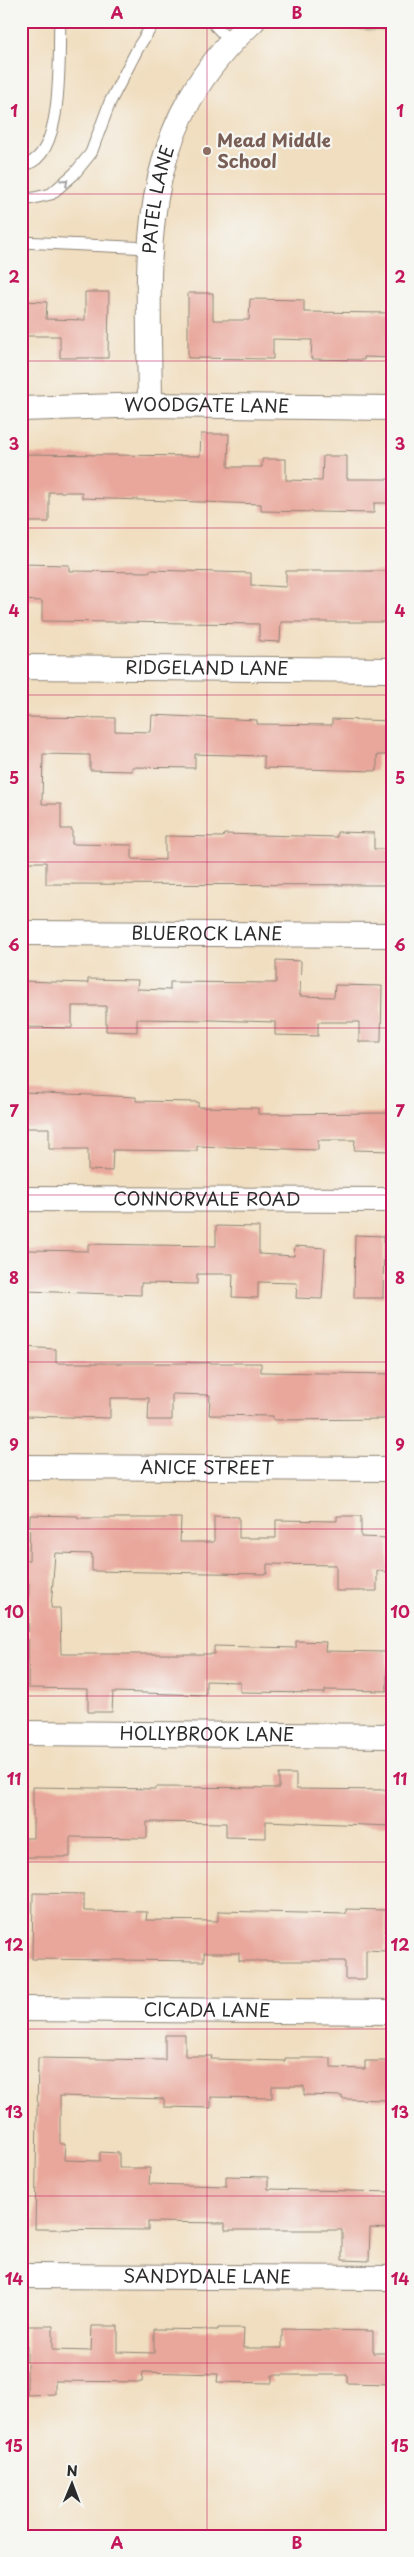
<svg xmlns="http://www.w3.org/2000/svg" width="414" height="2557" viewBox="0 0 414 2557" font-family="'Playpen Sans',sans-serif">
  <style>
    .green { fill: #b8d77e; stroke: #728154 }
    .building { fill: #e9a79b }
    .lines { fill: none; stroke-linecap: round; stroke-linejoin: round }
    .service-casing { stroke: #8e8476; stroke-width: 13 }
    .minor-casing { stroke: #8e8476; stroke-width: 26 }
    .service { stroke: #fff; stroke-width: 11 }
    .minor { stroke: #fff; stroke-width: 24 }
    .oneway { stroke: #a0a0a0 }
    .grid { fill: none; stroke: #c2185b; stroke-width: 1; stroke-opacity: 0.55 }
    .education-dot { fill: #8d6e63; stroke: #f6f6f2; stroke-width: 2 }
    .labels { text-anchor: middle; stroke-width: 4.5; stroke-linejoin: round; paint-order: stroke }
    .education-label { font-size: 18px; font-weight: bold; fill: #785e54; stroke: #f6f6f2; text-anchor: start }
    .street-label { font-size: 18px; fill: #2b2b2b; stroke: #f6f6f2 }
    .neatline { fill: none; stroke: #c2185b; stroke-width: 2 }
    .grid-label { font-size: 16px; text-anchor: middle; font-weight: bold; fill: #c2185b }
  </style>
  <rect width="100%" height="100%" fill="#f6f6f2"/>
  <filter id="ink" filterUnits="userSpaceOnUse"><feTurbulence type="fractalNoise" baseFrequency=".02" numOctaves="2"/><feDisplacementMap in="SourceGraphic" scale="10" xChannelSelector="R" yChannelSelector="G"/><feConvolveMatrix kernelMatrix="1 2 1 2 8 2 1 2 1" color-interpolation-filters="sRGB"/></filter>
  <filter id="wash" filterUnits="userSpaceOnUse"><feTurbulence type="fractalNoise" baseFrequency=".0096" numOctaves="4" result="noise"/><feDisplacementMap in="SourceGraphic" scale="20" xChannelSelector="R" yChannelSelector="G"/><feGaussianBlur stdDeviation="1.12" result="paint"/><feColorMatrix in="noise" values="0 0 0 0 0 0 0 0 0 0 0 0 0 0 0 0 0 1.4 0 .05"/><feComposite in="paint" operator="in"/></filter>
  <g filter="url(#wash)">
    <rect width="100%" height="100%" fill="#f1dec0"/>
    <path class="green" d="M318,21H393V31L313,27Z"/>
    <g id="blocks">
      <path class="building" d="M85,292H109L108,358H60V336H21V301L47,302L46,319L85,320Z
        M188,293H213V320H249L250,299L304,300V312L393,313V358L364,357V360L311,359L312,340L273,339V359L188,358Z
        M201,434H229L228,467H262V459H286V480L322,481L323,456H347V479H393V503H374V513L261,511V504L82,498V492H49V522H21V454L200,456Z
        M21,564L69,565V571L150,572V570L251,573V585L286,587V571H393V622H281L280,642L259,641V624L42,621V601L21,600Z
        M152,715L257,720V724L332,725V719L393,721V755H377V771L264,768V756L195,754V768L132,767V771L90,770V755L43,754L42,804H61V829H72V844L132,845V859L165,860V836L223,837L224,834L337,837V832L374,833V849H393V885L46,884V862H21V717L115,718V731L151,732Z
        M276,960L301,961L300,996L334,997L335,985L382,986L381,1042H359V1022H318V1036L275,1035V1022L211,1020L137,1019V1032L106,1031V1006H72V1028L21,1027V981L88,983V979L138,980L137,989L170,990V982L276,983Z
        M22,1092L136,1097V1101L198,1102V1107L258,1108V1114L393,1113V1151L354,1150L355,1140H318V1150L197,1146V1151L113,1150L112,1171L88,1170V1149H49V1128H21Z
        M216,1226L259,1227V1254L294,1256L295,1246L325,1248L322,1299L296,1298L297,1283L258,1282V1298L232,1297L233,1274H197V1284L141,1283V1295L26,1291L27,1250L88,1251V1244L216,1246Z
        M355,1235L384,1236L383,1298H354Z
        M21,1347L56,1349V1363H261V1372L393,1374V1419L273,1420V1416L209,1415L210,1395L172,1394V1420H148L149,1398H110V1418L24,1416L26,1377H21Z
        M30,1515L78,1516V1518H181L180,1542H214V1516L239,1517V1538H276V1520L337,1521V1516H361V1537L388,1538V1572L377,1571V1591H336V1565L267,1564V1574L92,1571V1554L55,1553L51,1608H60L61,1654H214V1646L296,1648V1641L326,1642L325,1651L387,1652V1691L325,1690V1693L240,1692V1682L206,1681V1695L113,1692L112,1712H88V1689L28,1688L29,1583H24L25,1560H29Z
        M279,1774H296V1789L391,1790L390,1826L266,1821V1838L226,1837V1823L147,1822V1838L70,1837V1857H21V1838H33V1787L156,1789V1787L279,1788Z
        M33,1893L84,1894V1911L147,1912L146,1920L218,1921V1911L346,1914V1909L386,1910L385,1951L366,1950V1979H345V1961H239V1953H204V1961L32,1959Z
        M165,2035H185V2056H212L211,2059L285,2061V2058H331V2068L365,2069V2061H393V2100L342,2099V2096L304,2095V2086H272V2098L211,2097V2108L164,2107V2099L60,2096V2144H65L64,2160L100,2161V2152L119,2153V2168H150L149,2184L226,2186V2176L268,2177V2189L392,2192L391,2229L370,2228L369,2261L342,2260V2230H225V2223L148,2222V2230L35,2229L38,2058L165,2060Z
        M27,2326H53V2350L91,2351L92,2326H118V2352L154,2353V2329L218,2330V2328H244L243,2348H282V2329L373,2331V2353H393V2384L347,2383V2375H272V2383L217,2382L218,2374L143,2372L142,2382L55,2381V2394L27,2395Z"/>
    </g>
  </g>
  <g filter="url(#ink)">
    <use href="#blocks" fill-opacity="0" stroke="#8e8476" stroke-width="1"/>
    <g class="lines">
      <g class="service-casing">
        <path id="service" d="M211,21L231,42
          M21,165C66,163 58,53 60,21
          M21,201L51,194L74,174L91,153L110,102L139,46L155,21
          M21,242L150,248"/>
      </g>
      <g class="minor-casing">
        <g id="minor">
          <path id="s1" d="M150,405C149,257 132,131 253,21"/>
          <path id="s2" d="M21,409L150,405L393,408"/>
          <path id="s3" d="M21,667L393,670"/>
          <path id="s4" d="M21,933L393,935"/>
          <path id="s5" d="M21,1199L393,1200"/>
          <path id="s6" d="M21,1467L393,1469"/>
          <path id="s7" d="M21,1733L393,1736"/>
          <path id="s8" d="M21,2009L393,2012"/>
          <path id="s9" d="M21,2276L393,2278"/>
        </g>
      </g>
      <use href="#service" class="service"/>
      <use href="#minor" class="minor"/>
    </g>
    <defs><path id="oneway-chevron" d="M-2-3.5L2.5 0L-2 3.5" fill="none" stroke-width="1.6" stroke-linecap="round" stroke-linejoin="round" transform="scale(1.25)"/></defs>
    <use class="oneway" href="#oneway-chevron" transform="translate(65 182) rotate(-42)"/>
  </g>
  <path class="grid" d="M207,21V2536M21,194H393M21,361H393M21,528H393M21,695H393M21,862H393M21,1028H393M21,1195H393M21,1362H393M21,1529H393M21,1696H393M21,1862H393M21,2029H393M21,2196H393M21,2363H393"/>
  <circle class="education-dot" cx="207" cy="151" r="5"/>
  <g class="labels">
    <g class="education-label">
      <text x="217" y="147">Mead Middle<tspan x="217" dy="21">School</tspan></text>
    </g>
    <g class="street-label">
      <text dy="6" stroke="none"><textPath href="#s1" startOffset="206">PATEL LANE</textPath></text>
      <text dy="6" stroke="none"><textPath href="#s2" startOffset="186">WOODGATE LANE</textPath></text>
      <text dy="6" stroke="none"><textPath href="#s3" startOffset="186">RIDGELAND LANE</textPath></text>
      <text dy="6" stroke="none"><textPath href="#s4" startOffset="186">BLUEROCK LANE</textPath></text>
      <text dy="6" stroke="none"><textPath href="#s5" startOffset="186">CONNORVALE ROAD</textPath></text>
      <text dy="6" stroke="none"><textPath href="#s6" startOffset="186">ANICE STREET</textPath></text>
      <text dy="6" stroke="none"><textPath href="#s7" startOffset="186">HOLLYBROOK LANE</textPath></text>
      <text dy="6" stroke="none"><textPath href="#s8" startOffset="186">CICADA LANE</textPath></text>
      <text dy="6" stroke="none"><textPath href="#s9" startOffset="186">SANDYDALE LANE</textPath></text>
    </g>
  </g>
  <rect width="414" height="2557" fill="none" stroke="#f6f6f2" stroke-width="55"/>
  <g transform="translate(72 2484) rotate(1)" stroke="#f6f6f2" stroke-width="4" paint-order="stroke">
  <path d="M0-4L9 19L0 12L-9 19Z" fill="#2b2b2b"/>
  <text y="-8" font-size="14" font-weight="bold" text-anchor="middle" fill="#2b2b2b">N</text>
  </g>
  <rect x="28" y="28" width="358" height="2502" class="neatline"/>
  <g class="grid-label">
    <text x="117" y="19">A</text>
    <text x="297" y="19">B</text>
    <text x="14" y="117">1</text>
    <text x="400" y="117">1</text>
    <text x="14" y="283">2</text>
    <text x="400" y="283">2</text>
    <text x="14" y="450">3</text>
    <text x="400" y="450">3</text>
    <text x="14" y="617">4</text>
    <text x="400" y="617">4</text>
    <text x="14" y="784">5</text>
    <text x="400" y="784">5</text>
    <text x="14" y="951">6</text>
    <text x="400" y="951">6</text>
    <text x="14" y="1117">7</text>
    <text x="400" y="1117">7</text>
    <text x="14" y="1284">8</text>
    <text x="400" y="1284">8</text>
    <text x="14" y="1451">9</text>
    <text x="400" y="1451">9</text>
    <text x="14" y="1618">10</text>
    <text x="400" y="1618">10</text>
    <text x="14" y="1785">11</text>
    <text x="400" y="1785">11</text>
    <text x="14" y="1951">12</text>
    <text x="400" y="1951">12</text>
    <text x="14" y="2118">13</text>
    <text x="400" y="2118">13</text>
    <text x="14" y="2285">14</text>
    <text x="400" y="2285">14</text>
    <text x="14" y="2452">15</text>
    <text x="400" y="2452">15</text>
    <text x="117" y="2549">A</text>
    <text x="297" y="2549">B</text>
  </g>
</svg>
